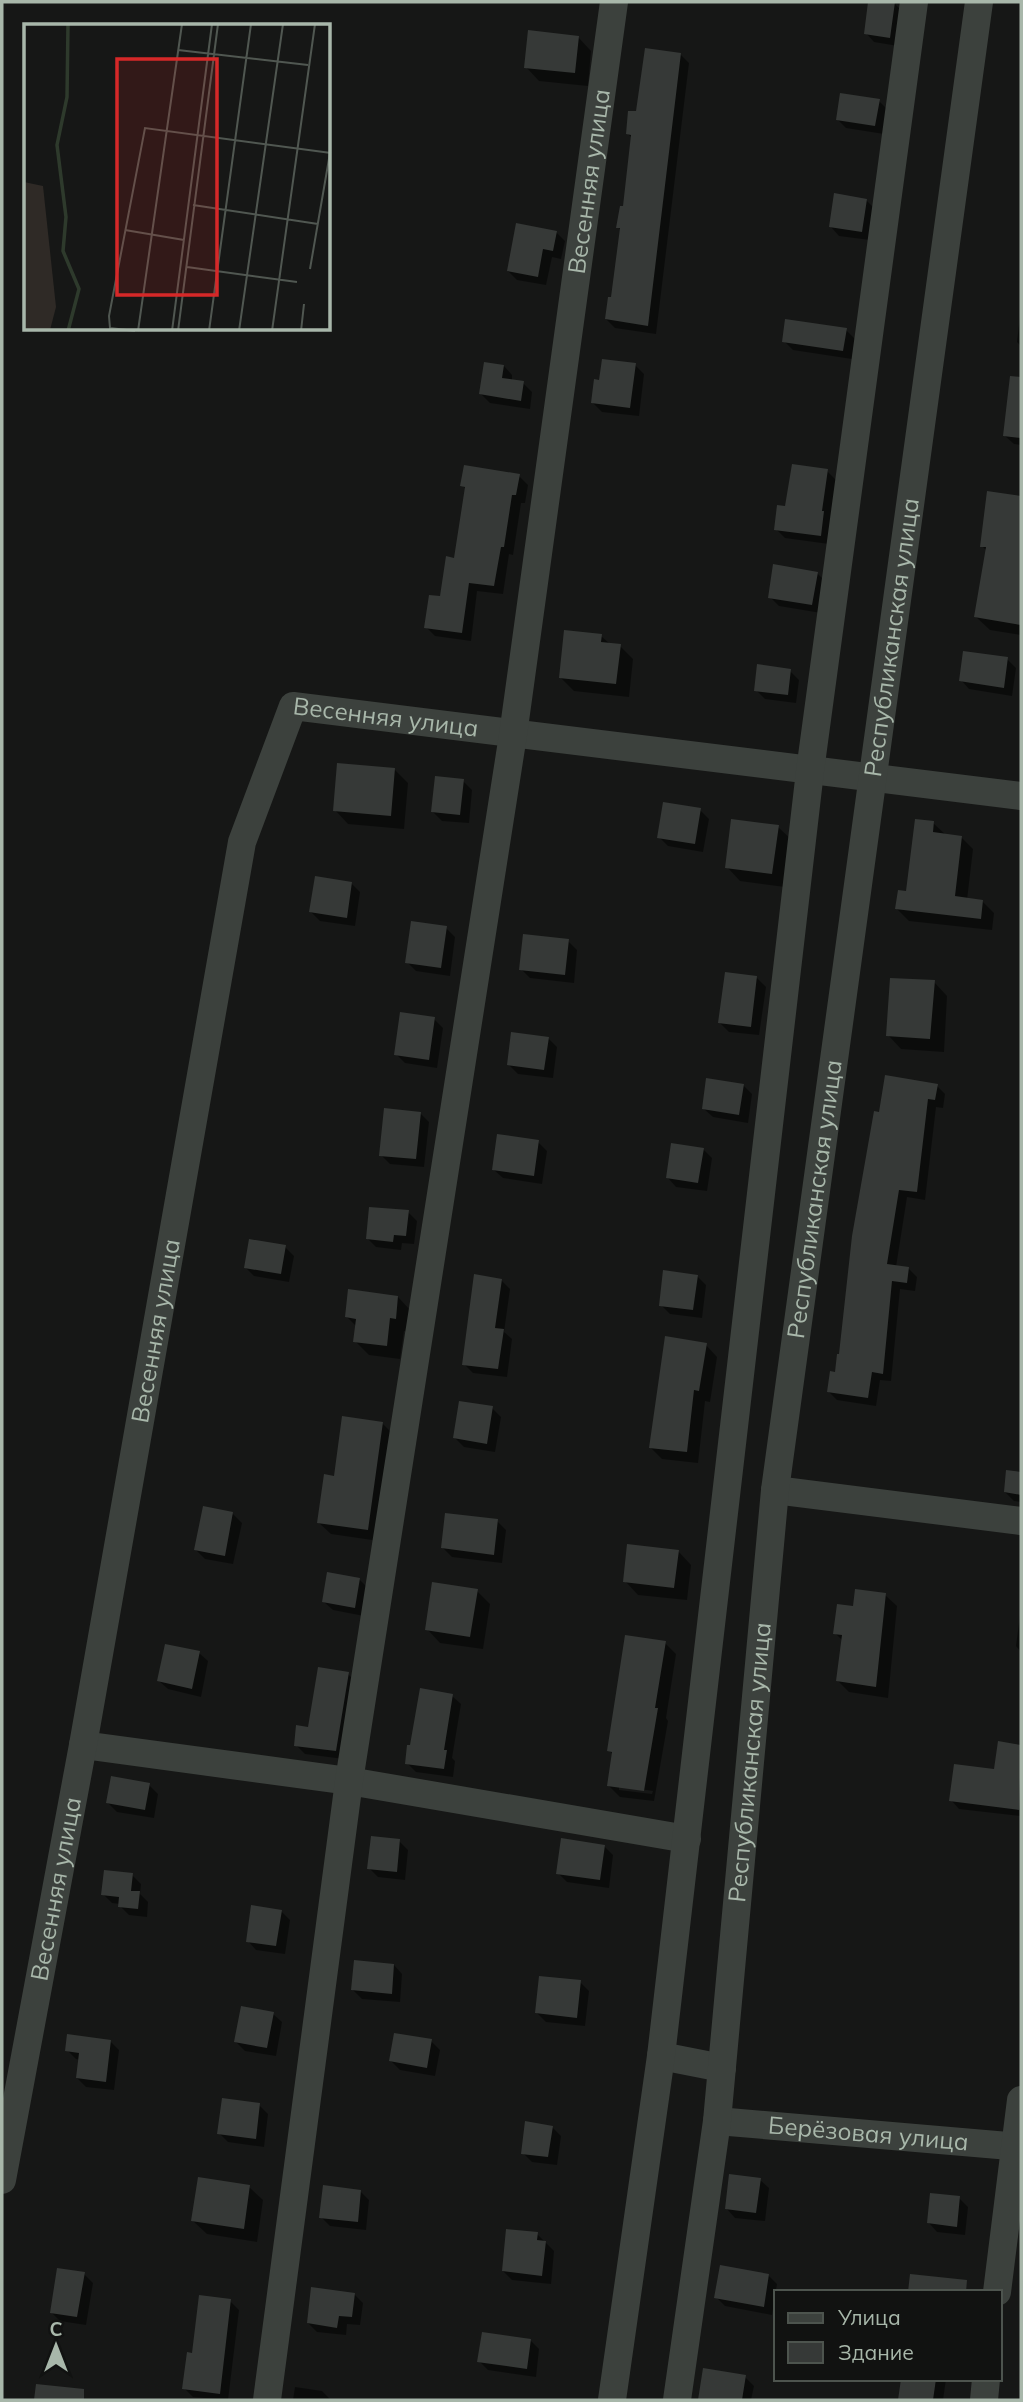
<svg xmlns="http://www.w3.org/2000/svg" width="1023" height="2402" viewBox="0 0 1023 2402" font-family="Mulish,sans-serif">
  <style>
    .shadow { fill: #0007; fill-rule: evenodd }
    .building { fill: #363937 }
    .lines { fill: none; stroke-linecap: round; stroke-linejoin: round }
    .minor { stroke: #3c413d; stroke-width: 28 }
    .labels { text-anchor: middle; stroke-width: 7; stroke-linejoin: round; paint-order: stroke }
    .street-label { font-size: 24px; fill: #a8b7aa; stroke: #111211 }
    .inset-river { fill: none; stroke: #2e3a2c; stroke-width: 3.5 }
    .inset-road { fill: none; stroke: #505751; stroke-width: 2 }
    .view { fill: #d62828; fill-opacity: 0.15; stroke: #d62828; stroke-width: 3.5 }
    .inset-edge { fill: none; stroke: #a8b7aa; stroke-width: 3.5 }
  </style>
  <rect width="100%" height="100%" fill="#161716"/>
  <path class="shadow" d="M870,2L894,3L903,12L898,46L874,42L866,33Z
    M578,37L591,51L588,86L539,81L526,67Z
    M680,54L689,63L656,334L615,328L606,319L613,299L621,230L618,227L625,208L632,138L627,133L638,113Z
    M879,101L888,110L884,134L846,128L837,119Z
    M866,200L875,209L870,240L839,236L831,227Z
    M556,232L565,241L561,259L552,257L546,285L517,280L508,271Z
    M1021,308V346L1017,342Z
    M846,330L855,339L852,359L793,350L784,341Z
    M635,365L644,374L639,416L602,412L593,403L601,382Z
    M504,366L512,375V381L523,383L532,392L530,409L490,403L481,394Z
    M1010,394L1021,396V445L1014,444L1005,436Z
    M827,471L836,480L829,544L785,538L776,529L786,508Z
    M519,476L528,485L525,503H521L513,555L509,554L503,594L477,591L471,641L435,636L426,627L442,598L456,560L467,490L462,485Z
    M988,493L1021,497V635L990,630L976,617L987,551L982,546Z
    M817,573L826,582L821,613L779,606L770,597Z
    M601,636L610,644L620,646L633,659L629,697L574,691L560,677Z
    M1007,659L1016,668L1012,696L969,689L961,680Z
    M790,671L799,680L796,703L765,699L756,690Z
    M395,770L408,783L404,829L348,824L335,810Z
    M463,781L472,790L469,823L442,821L433,812Z
    M700,810L709,819L703,852L668,846L659,837Z
    M933,823L946,835L961,837L973,849L967,900L982,901L994,913L992,930L909,921L897,909L908,893Z
    M778,827L792,840L785,887L740,881L727,867Z
    M351,883L360,892L355,926L320,921L311,912Z
    M446,928L455,937L450,976L416,971L407,962Z
    M568,941L577,950L574,983L530,978L521,969Z
    M757,978L766,987L759,1035L729,1032L720,1023Z
    M934,982L947,996L944,1052L901,1049L888,1035Z
    M434,1019L443,1028L437,1068L405,1063L396,1054Z
    M548,1038L557,1047L553,1078L518,1074L509,1065Z
    M743,1085L752,1094L748,1123L713,1117L704,1109Z
    M937,1086L945,1094L943,1108L936,1107L925,1200L907,1197L896,1267L908,1268L917,1277L915,1291L900,1289L891,1381L880,1380L876,1406L837,1400L829,1392L841,1356L880,1114Z
    M420,1113L429,1122L424,1167L390,1164L381,1155Z
    M538,1142L547,1151L542,1184L503,1178L494,1170Z
    M703,1149L712,1158L707,1191L676,1187L668,1178Z
    M408,1212L417,1221L414,1244L402,1243L401,1250L376,1247L367,1238Z
    M285,1247L294,1256L289,1282L254,1276L245,1267Z
    M697,1276L706,1285L702,1318L670,1314L661,1305Z
    M501,1280L510,1289L504,1332L512,1339L507,1377L473,1373L464,1364Z
    M398,1297L411,1311L409,1332L404,1331L400,1359L369,1355L355,1341L357,1327L347,1317Z
    M706,1345L717,1357L710,1402L705,1401L698,1463L662,1459L651,1448Z
    M492,1408L501,1417L495,1452L464,1447L455,1438Z
    M382,1423L394,1435L379,1541L331,1534L319,1523L335,1478Z
    M1021,1463V1502L1014,1501L1005,1492L1020,1474Z
    M233,1514L242,1523L233,1564L205,1559L196,1550Z
    M497,1521L506,1530L502,1563L452,1557L443,1548Z
    M678,1551L691,1565L687,1600L638,1595L625,1581Z
    M359,1579L368,1588L364,1616L333,1610L324,1602Z
    M477,1591L490,1604L483,1649L440,1643L427,1629Z
    M885,1595L897,1606L888,1698L849,1692L838,1681L843,1641L835,1633L855,1608Z
    M1021,1608V1652L1016,1646Z
    M665,1643L676,1654L666,1718L668,1721L654,1801L620,1797L609,1786L613,1755L609,1750ZM619,1786L653,1791L652,1794L619,1790Z
    M199,1653L208,1661L201,1697L168,1689L159,1681Z
    M348,1674L357,1683L344,1759L305,1754L296,1745Z
    M452,1696L461,1704L452,1758L455,1761L453,1777L416,1772L407,1763Z
    M1000,1743L1021,1746V1816L959,1809L951,1800L996,1771Z
    M149,1785L158,1794L154,1818L117,1812L108,1803Z
    M399,1841L408,1850L405,1880L378,1877L369,1868Z
    M604,1846L613,1855L609,1888L567,1882L558,1873Z
    M132,1875L141,1884L140,1894L148,1902L147,1917L129,1915L120,1906V1904L112,1903L103,1894Z
    M281,1911L290,1920L285,1954L256,1950L248,1941Z
    M394,1965L402,1974L400,2002L362,1999L353,1990Z
    M580,1982L589,1991L585,2026L546,2022L537,2013Z
    M273,2014L282,2022L276,2056L245,2051L236,2042Z
    M110,2041L119,2050L114,2090L86,2087L77,2078L80,2060L76,2059L67,2050Z
    M431,2041L440,2050L435,2076L400,2070L391,2061Z
    M259,2105L268,2114L264,2147L228,2142L219,2133Z
    M552,2127L561,2136L557,2165L532,2162L523,2153Z
    M760,2180L769,2188L765,2221L735,2218L727,2209Z
    M249,2187L263,2200L257,2242L207,2234L193,2221Z
    M360,2191L369,2200L366,2230L330,2226L321,2217Z
    M959,2198L968,2207L965,2235L937,2232L929,2223Z
    M537,2234L554,2251L551,2284L512,2280L503,2271Z
    M84,2274L93,2283L86,2325L60,2321L51,2312Z
    M768,2275L777,2284L772,2315L725,2306L716,2297Z
    M354,2294L363,2303L360,2325L347,2324L346,2335L317,2332L308,2323Z
    M230,2301L239,2310L228,2400L193,2397L184,2388L193,2355Z
    M531,2341L539,2349L536,2377L488,2370L479,2361Z
    M705,2370L745,2377L754,2386L751,2400H700Z
    M903,2379H946L943,2400H900Z
    M295,2387L322,2391L331,2400H293Z"/>
  <path class="building" d="M868,2H895L890,38L864,34Z
    M528,30L579,36L575,73L524,68Z
    M645,48L681,53L648,326L605,319L608,297H611L620,228H616L620,206H623L631,135L626,134L628,111H636Z
    M840,93L880,99L875,126L836,120Z
    M834,193L867,199L862,232L829,227Z
    M516,223L557,231L553,251L543,249L538,277L507,271Z
    M785,319L847,328L843,351L782,342Z
    M602,359L636,363L630,408L591,403L594,379L599,380Z
    M484,362L504,365L502,378L524,381L521,401L479,394Z
    M1010,376L1021,377V438L1003,436Z
    M792,464L828,469L822,511H824L821,536L774,530L777,505L785,506Z
    M464,465L520,474L516,495H512L504,547H501L494,586L469,583L462,633L424,628L429,595L440,596L446,556L454,558L465,487L460,486Z
    M987,491L1021,496V625L974,617L986,547H980Z
    M773,564L818,572L812,605L768,598Z
    M564,630L602,634L601,642L621,644L616,684L559,678Z
    M963,651L1008,657L1004,688L959,681Z
    M757,664L791,669L788,695L754,691Z
    M337,763L395,768L391,816L333,811Z
    M435,776L464,779L460,815L431,812Z
    M663,802L701,808L695,844L657,838Z
    M731,819L779,825L772,874L725,868Z
    M915,819L934,821L933,832L962,836L955,896L983,900L981,919L895,909L898,890L906,891Z
    M315,876L352,882L347,918L309,912Z
    M411,921L447,926L441,968L405,963Z
    M523,934L569,939L565,975L519,970Z
    M725,972L757,976L751,1027L718,1023Z
    M890,978L935,980L930,1039L886,1036Z
    M400,1012L435,1017L429,1060L394,1055Z
    M511,1032L549,1037L544,1070L507,1065Z
    M885,1075L938,1084L935,1100L928,1099L917,1192L899,1190L887,1264L909,1267L907,1283L892,1281L883,1374L872,1372L868,1398L827,1392L830,1371L835,1372L837,1354H839L852,1236L874,1111L879,1112Z
    M706,1078L744,1084L739,1115L702,1109Z
    M384,1108L421,1112L416,1159L379,1156Z
    M497,1134L539,1140L534,1176L492,1170Z
    M671,1143L704,1148L698,1183L666,1178Z
    M369,1207L409,1210L406,1236L394,1235L393,1242L366,1239Z
    M249,1239L286,1245L281,1274L244,1268Z
    M663,1270L698,1275L693,1310L659,1306Z
    M474,1274L502,1279L495,1328L504,1329L498,1369L462,1365Z
    M348,1289L398,1296L396,1319L390,1318L387,1346L353,1342L356,1319L345,1317Z
    M665,1336L707,1343L699,1391L694,1390L687,1452L649,1448Z
    M459,1401L493,1406L487,1444L453,1438Z
    M342,1416L383,1422L368,1530L317,1523L324,1474L334,1476Z
    M1006,1470L1021,1472V1495L1004,1492Z
    M203,1506L233,1512L225,1556L194,1550Z
    M445,1513L498,1519L494,1555L441,1548Z
    M627,1544L679,1550L674,1588L623,1582Z
    M327,1572L360,1578L355,1608L322,1602Z
    M432,1582L478,1589L470,1637L425,1630Z
    M855,1589L886,1593L876,1687L836,1681L842,1635L833,1634L837,1604L853,1606Z
    M625,1635L666,1641L655,1708H658L644,1791L607,1786L612,1752L607,1751Z
    M165,1644L200,1651L192,1689L157,1681Z
    M318,1667L349,1672L336,1751L294,1746L296,1725L308,1727Z
    M420,1688L453,1694L444,1750H447L444,1769L405,1764L407,1745H410Z
    M998,1741L1021,1745L1019,1810L949,1801L954,1764L994,1769Z
    M111,1776L150,1783L145,1810L106,1803Z
    M371,1836L400,1839L397,1872L367,1869Z
    M561,1838L605,1845L600,1880L556,1874Z
    M104,1870L133,1873L131,1891H140L138,1909L118,1907L119,1897L101,1895Z
    M251,1905L282,1910L276,1946L246,1942Z
    M354,1960L394,1964L392,1994L351,1990Z
    M539,1976L581,1980L577,2018L535,2013Z
    M241,2006L274,2012L267,2048L234,2042Z
    M394,2033L432,2039L427,2068L389,2061Z
    M67,2034L111,2040L106,2082L76,2078L79,2053L65,2051Z
    M222,2098L260,2103L256,2139L217,2134Z
    M525,2121L553,2126L548,2157L521,2154Z
    M729,2174L761,2178L756,2213L725,2209Z
    M198,2177L250,2185L244,2229L191,2221Z
    M323,2185L361,2190L358,2222L319,2218Z
    M930,2193L960,2196L957,2227L927,2223Z
    M506,2229L538,2232L537,2240L546,2241L542,2276L502,2271Z
    M720,2265L769,2274L764,2307L714,2298Z
    M57,2268L85,2272L77,2317L50,2313Z
    M910,2274L967,2280L966,2292H908Z
    M311,2287L355,2293L352,2317L339,2316L337,2328L307,2323Z
    M199,2295L231,2299L220,2394L182,2389L187,2352L192,2353Z
    M482,2332L531,2339L527,2369L477,2362Z
    M703,2368L746,2375L742,2400H698Z
    M901,2379H936L933,2400H898Z
    M36,2384L84,2389V2400H34Z"/>
  <g class="lines">
    <g class="minor">
      <path d="M775,1490L1021,1521"/>
      <path d="M83,1745L349,1781L687,1839"/>
      <path d="M661,2056L722,2068"/>
      <path id="s1" d="M717,2121L1021,2147"/>
      <path id="s2" d="M2,2180L83,1745L242,842L293,706L1021,796"/>
      <path d="M997,2292L1021,2100"/>
      <path id="s3" d="M267,2400L349,1781L513,735L614,2"/>
      <path d="M612,2400L661,2056L810,771L914,2"/>
      <path id="s4" d="M677,2400L717,2121L775,1490L979,2"/>
      <path d="M984,2400L986,2379"/>
    </g>
  </g>
  <g class="labels">
    <g class="street-label">
      <text dy="8" stroke="none"><textPath href="#s3" startOffset="2242">Весенняя улица</textPath></text>
      <text dy="8" stroke="none"><textPath href="#s4" startOffset="1776">Республиканская улица</textPath></text>
      <text dy="8" stroke="none"><textPath href="#s2" startOffset="1598">Весенняя улица</textPath></text>
      <text dy="8" stroke="none"><textPath href="#s4" startOffset="1209">Республиканская улица</textPath></text>
      <text dy="8" stroke="none"><textPath href="#s2" startOffset="863">Весенняя улица</textPath></text>
      <text dy="8" stroke="none"><textPath href="#s4" startOffset="642">Республиканская улица</textPath></text>
      <text dy="8" stroke="none"><textPath href="#s2" startOffset="296">Весенняя улица</textPath></text>
      <text dy="8" stroke="none"><textPath href="#s1" startOffset="152">Берёзовая улица</textPath></text>
    </g>
  </g>
  <g transform="translate(24 24)">
    <rect width="306" height="306" fill="#161716"/>
    <path d="M0,158L19,162L32,283L26,306H0Z" fill="#2f2a26"/>
    <path class="inset-river" d="M44,0L43,73L33,121L42,193L39,227L55,265L44,307"/>
    <path class="inset-road" d="M154,26L284,41M169,181L294,200M101,206L160,216M163,243L273,258M286,245L306,129M111,307L86,304L85,292L121,104L307,129M114,307L158,0M148,307L188,0M154,307L194,0M185,307L227,0M215,307L259,0M248,307L291,0M277,307L280,280"/>
    <path class="view" d="M93,35H193V271H93Z"/>
    <rect width="306" height="306" class="inset-edge"/>
  </g>
  <rect width="1023" height="2402" fill="none" stroke="#a8b7aa" stroke-width="7"/>
  <rect x="774" y="2290" width="228" height="91" fill="#111211" stroke="#4d544e" stroke-width="2"/>
  <rect x="788" y="2313" width="35" height="10" fill="#3c413d" stroke="#4d544e" stroke-width="2"/>
  <text x="838" y="2325" font-size="21" fill="#a8b7aa">Улица</text>
  <rect x="788" y="2342" width="35" height="21" fill="#363937" stroke="#4d544e" stroke-width="2"/>
  <text x="838" y="2360" font-size="21" fill="#a8b7aa">Здание</text>
  <g transform="translate(56 2346)" stroke="#111211" stroke-width="5" paint-order="stroke">
  <path d="M0-5L12 26L0 18L-12 26Z" fill="#a8b7aa"/>
  <text y="-10" font-size="19" font-weight="bold" text-anchor="middle" fill="#a8b7aa">С</text>
  </g>
</svg>
